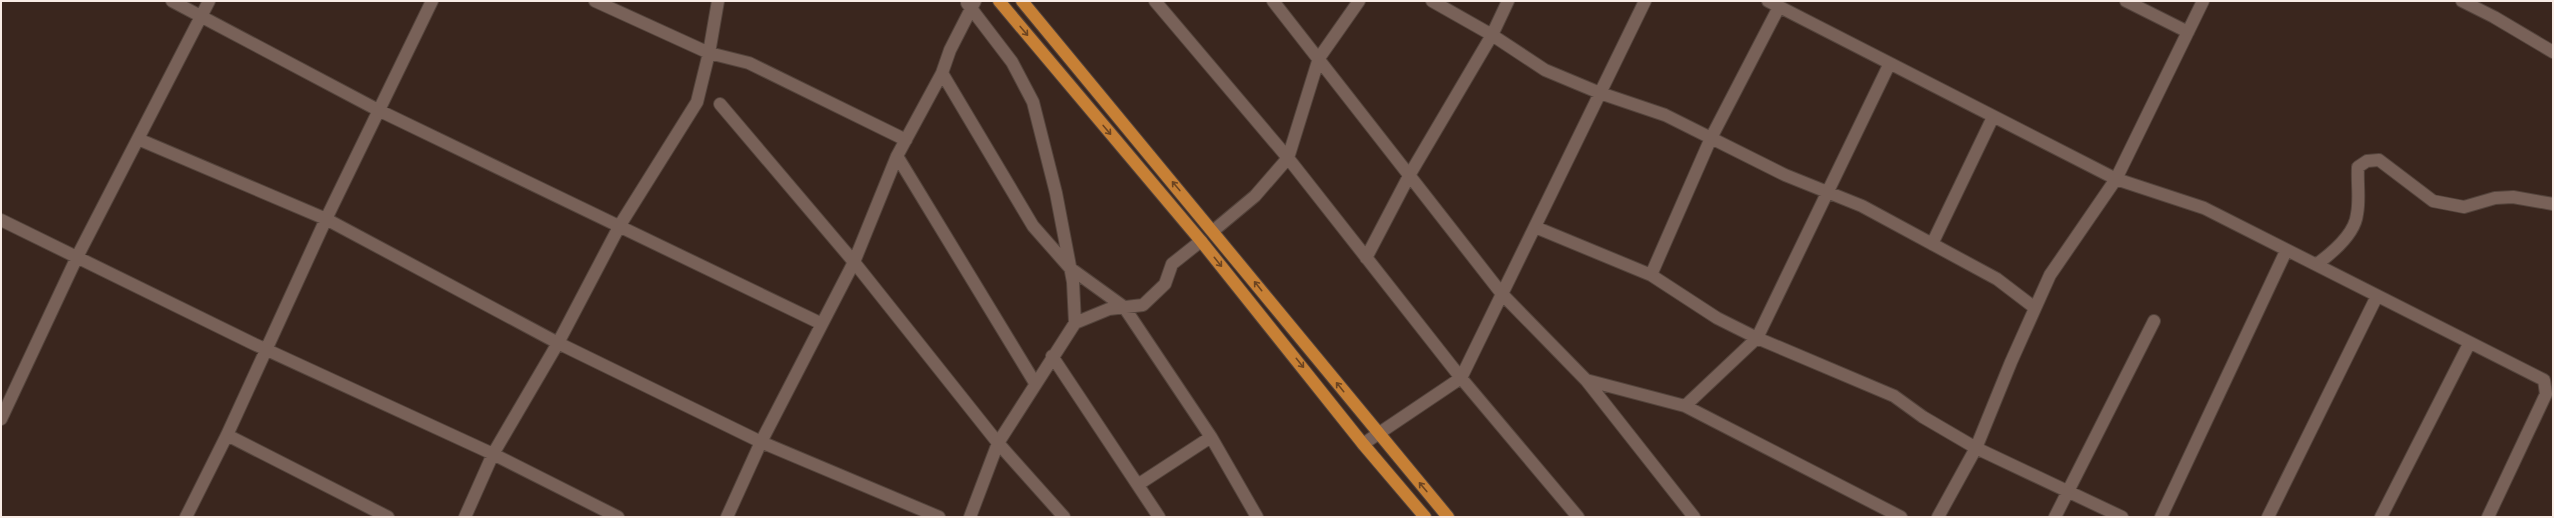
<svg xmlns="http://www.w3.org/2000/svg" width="2554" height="518" viewBox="0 0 2554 518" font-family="'Archivo Narrow',sans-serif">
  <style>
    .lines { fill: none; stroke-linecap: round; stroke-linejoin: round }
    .minor-casing { stroke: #54443c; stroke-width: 14 }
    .major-casing { stroke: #54443c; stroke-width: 14 }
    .minor { stroke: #786158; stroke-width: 12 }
    .major { stroke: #c78035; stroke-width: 12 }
    .oneway { stroke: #6c4421 }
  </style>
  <rect width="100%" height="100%" fill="#3a261e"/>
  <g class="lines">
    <g class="minor-casing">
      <path id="minor" d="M172,1L378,110L820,323
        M595,1L709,53L749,63L906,140
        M1155,1L1288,158L1461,378L1578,517
        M1273,1L1502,294L1586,380L1694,517
        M1432,1L1492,35L1545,70L1600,93L1665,115L1785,175L1862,206L1997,279L2035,308
        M1768,1L2116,179L2204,208L2544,380L2546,394L2488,517
        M2126,1L2188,32
        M2462,1L2494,17L2553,52
        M967,3L1012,62L1033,102L1056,193L1073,282L1075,323
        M942,73L1033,226L1070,268L1124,307L1211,437L1257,517
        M720,104L854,262L998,443L1064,517
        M138,139L326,219L558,343L761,442L939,517
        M897,156L1035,383
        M1,220L254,344L493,454L618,517
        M1535,227L1651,275L1717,318L1757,338L1894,396L1923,417L1976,448L2122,517
        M1213,231L1255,196L1288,158L1319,58L1359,1
        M1932,244L1993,117
        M1366,258L1410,174L1492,35L1508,1
        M2317,264C2332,253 2355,234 2357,214C2360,199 2357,183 2358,167L2367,161L2379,160L2433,201L2464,207L2495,198L2513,197L2553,204
        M1651,275L1711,138L1779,7
        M1052,356L1159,517
        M1586,380L1685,406L1901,517
        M1685,406L1757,338L1889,65
        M1,419L77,257L209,1
        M227,435L388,517
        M1363,444L1461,378L1645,1
        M1139,484L1211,437
        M186,517L227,435L326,219L432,1
        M465,517L493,454L558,343L620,225L697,102L709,53L718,1
        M727,517L761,442L854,262L897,156L942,73L950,50L975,1
        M970,517L998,443L1075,323L1109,309L1143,305L1165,284L1172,264L1201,241
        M1938,517L1976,448L2011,362L2050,275L2116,179L2203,1
        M2055,517L2154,321
        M2161,517L2286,251
        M2268,517L2377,296
        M2381,517L2469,344"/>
    </g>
    <g class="major-casing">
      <path id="major" d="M999,1L1201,241L1363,444L1425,517
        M1022,1L1448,517"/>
    </g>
    <use href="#minor" class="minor"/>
    <use href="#major" class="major"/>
  </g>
  <defs><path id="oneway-shaft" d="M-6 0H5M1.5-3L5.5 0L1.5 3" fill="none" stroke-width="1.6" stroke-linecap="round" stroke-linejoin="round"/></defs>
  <g class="oneway">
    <use href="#oneway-shaft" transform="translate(1024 31) rotate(50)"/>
    <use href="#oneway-shaft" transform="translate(1107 130) rotate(50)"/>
    <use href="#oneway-shaft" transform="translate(1176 186) rotate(-130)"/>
    <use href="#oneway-shaft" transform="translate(1218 262) rotate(51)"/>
    <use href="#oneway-shaft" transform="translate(1258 286) rotate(-129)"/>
    <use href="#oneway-shaft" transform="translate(1300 363) rotate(51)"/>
    <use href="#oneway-shaft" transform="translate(1340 387) rotate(-129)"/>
    <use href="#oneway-shaft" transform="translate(1423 487) rotate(-130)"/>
  </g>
  <rect width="2554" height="518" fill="none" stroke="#f8ebe5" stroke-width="4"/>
</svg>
